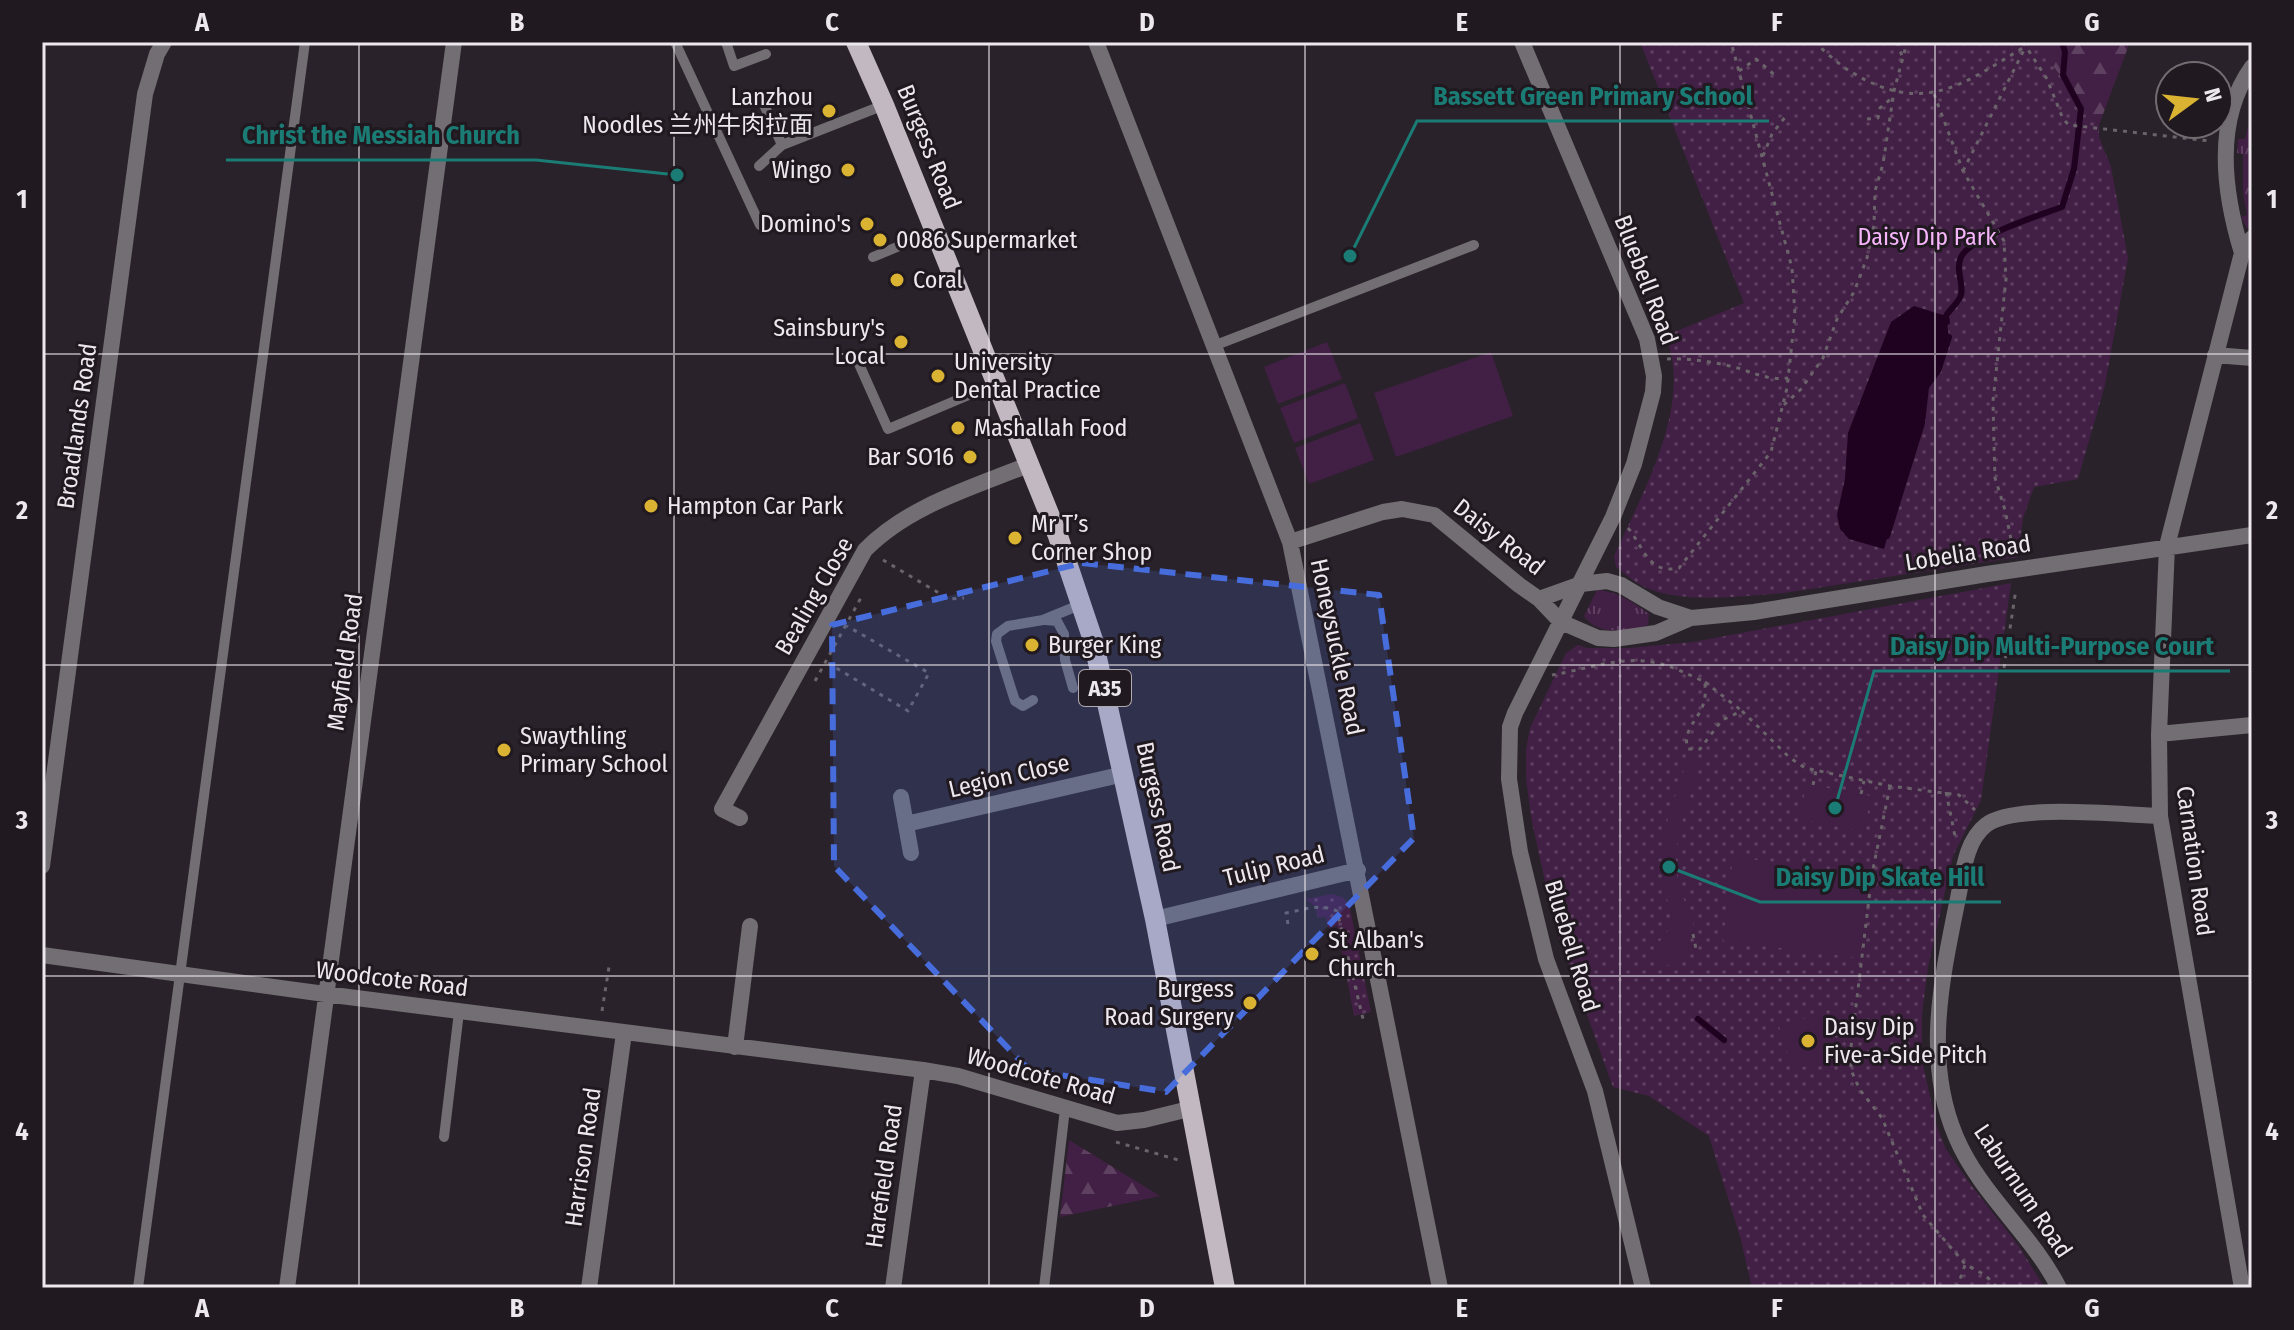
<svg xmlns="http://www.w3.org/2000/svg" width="2294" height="1330" viewBox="0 0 2294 1330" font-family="'Fira Sans Condensed','Noto Sans SC',sans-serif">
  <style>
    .grass { fill: url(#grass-tufts) }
    .forest { fill: url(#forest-firs) }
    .park { fill: url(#park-dots) }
    .pitch { fill: #421f45 }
    .water { fill: #1e0220 }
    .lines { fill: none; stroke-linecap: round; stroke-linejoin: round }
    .stream { stroke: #1e0220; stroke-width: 6 }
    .path { stroke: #6a636a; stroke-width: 3; stroke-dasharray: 4 6; stroke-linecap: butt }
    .service { stroke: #726e73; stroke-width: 10 }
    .minor { stroke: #726e73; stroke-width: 16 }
    .primary { stroke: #c1b8c1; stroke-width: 20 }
    .marked { fill: #476ddc; fill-opacity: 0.2; stroke: #476ddc; stroke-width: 6; stroke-dasharray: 16 10; stroke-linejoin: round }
    .grid { fill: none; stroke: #ede8ed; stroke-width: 2; stroke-opacity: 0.55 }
    .poi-dot { fill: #dab333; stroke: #201920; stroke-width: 3 }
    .labels { text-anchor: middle; stroke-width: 6; stroke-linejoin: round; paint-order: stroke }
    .shield { fill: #201920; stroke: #b0aab0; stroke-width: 2 }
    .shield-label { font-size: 22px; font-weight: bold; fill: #ede8ed }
    .poi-label { font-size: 24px; fill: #ede8ed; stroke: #201920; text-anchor: start }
    .street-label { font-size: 24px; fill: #ede8ed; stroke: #201920 }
    .park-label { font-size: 24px; fill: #f6b4fb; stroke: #201920 }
    .leader { fill: none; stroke: #1a7c74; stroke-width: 3 }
    .callout-dot { fill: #1a7c74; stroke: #201920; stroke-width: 3 }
    .callout-label { font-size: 26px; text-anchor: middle; font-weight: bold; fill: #1a7c74; stroke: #201920; stroke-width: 6; stroke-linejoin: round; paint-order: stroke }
    .neatline { fill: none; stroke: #ede8ed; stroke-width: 3 }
    .grid-label { font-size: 26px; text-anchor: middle; font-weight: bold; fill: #ede8ed }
  </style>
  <defs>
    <pattern id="grass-tufts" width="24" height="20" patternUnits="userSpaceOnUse" patternTransform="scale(2)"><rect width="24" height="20" fill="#421f45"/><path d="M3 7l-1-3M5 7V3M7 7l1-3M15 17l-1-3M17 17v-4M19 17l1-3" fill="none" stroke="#5e4060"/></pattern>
    <pattern id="forest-firs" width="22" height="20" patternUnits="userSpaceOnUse" patternTransform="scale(2)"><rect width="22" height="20" fill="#421f45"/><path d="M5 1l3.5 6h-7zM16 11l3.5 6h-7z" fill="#5e4060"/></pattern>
    <pattern id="park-dots" width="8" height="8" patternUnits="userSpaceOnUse" patternTransform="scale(2)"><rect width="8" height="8" fill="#421f45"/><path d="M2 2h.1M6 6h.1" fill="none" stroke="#5e4060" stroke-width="1.8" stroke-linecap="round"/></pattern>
  </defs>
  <rect width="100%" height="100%" fill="#2a222a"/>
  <path class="grass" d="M2252,111V226L2247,228L2241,217L2247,215L2243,194V154L2237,153L2238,139H2245Z
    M1597,590C1618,592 1631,601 1649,614L1648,625C1629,633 1596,635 1584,616Z"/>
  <path class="forest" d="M2034,42H2130L2099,125Z
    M1069,1140L1160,1196L1060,1217Z"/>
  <path class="park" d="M1640,42H2034L2099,125V137L2111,167L2128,258L2105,385L2078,479L2034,487L2023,518L2018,557L1784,593C1744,596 1684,604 1647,588C1636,584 1626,574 1616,567L1614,556C1641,496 1695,402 1665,336L1744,303Z
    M2011,583L1981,800L1953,856L1928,967L1922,1014V1061L1937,1127L1946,1149L1971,1185L2018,1245L2045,1288H1752L1741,1240L1709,1136L1649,1096L1613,1087L1555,926L1532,822L1526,779V750L1530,728L1566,653L1578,645L1587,648H1629L1693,642Z
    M1333,894L1344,898L1350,909L1371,1012L1354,1016L1337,926L1328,928L1326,917L1318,918L1315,906L1305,899Z"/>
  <path class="pitch" d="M1327,342L1342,379L1278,404L1264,367Z
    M1491,352L1513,416L1396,457L1374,393Z
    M1345,383L1358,418L1294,443L1280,408Z
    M1360,423L1374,460L1309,484L1295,448Z
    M1687,760L1697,761C1693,800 1671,836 1677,876C1680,895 1690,911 1695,929C1687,946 1681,970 1657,965L1651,953L1668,930L1672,916L1665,892L1662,861L1668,818Z
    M1806,784L1871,796L1864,832L1800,819Z
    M1733,857L1870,874L1860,958L1723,941Z
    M1824,1013L1836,1057L1792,1070L1779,1026Z"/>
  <path class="water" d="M1914,306L1946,316L1949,337L1938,371L1926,387L1922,423L1915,439L1884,549L1849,539L1840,529L1837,515L1845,479L1848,433L1891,322Z"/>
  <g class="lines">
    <path class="stream" d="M1947,322L1946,316C1950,309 1959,302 1961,295C1964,283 1955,270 1961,257C1971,237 2040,215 2062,207L2074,169L2081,109L2063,75L2065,52L2062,42
      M1887,536L1922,423L1926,387L1938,371L1949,337
      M1698,1019L1724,1040"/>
    <path class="path" d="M1814,42C1826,52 1839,65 1853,73C1925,116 1963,84 2026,46
      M1897,42L1902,56
      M2023,42L2047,79L2063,119L2069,125L2210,141
      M1739,71L1756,59L1777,77
      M1934,94L1963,171L2004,241L2006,279L1993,401L1994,446L1995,478L2005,510L2014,554
      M1867,119L1878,118L1880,108L1893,97
      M1763,156L1772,134L1786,116
      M1963,171L2026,46
      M1667,359C1686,358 1707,361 1725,365C1748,369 1764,381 1788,378
      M1784,405L1801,389L1823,358L1837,319L1854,292L1867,258L1874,225L1875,191L1883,164L1894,91L1907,42
      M1628,528C1644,547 1648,575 1679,568L1771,452L1787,388L1795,315L1792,268L1731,42
      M883,560L949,599L964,598
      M828,663L908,711L929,673L847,626
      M2004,668L2016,589
      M1552,675C1583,670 1621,656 1652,662C1671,665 1687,674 1705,682C1705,688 1706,695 1704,701C1701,718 1681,730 1688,749H1700L1722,720L1742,711L1789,757L1805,768L1890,786L1959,795L1975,810
      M815,681L863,594
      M1705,682L1742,711
      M1813,785L1816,771
      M1890,786L1872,874L1851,1047V1070L1860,1090L1882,1118L1923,1215L1965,1264L1985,1275L1998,1288
      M1946,792L1955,836
      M1861,794L1864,781
      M1288,924L1286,913C1303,910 1320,903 1337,911L1364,1023
      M1693,934L1696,949
      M602,1011L609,967
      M1116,1142L1182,1161
      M1957,1288L1965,1265"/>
    <path class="service" d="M675,42L760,225
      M726,42L734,66L766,54
      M761,98L782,145L884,105
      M759,166L782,145
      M873,257L935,231
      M1216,345L1474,245
      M859,364L888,429L995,384
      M1045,620L1057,621L1064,634L1065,660L1073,688
      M1033,700L1023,706L1015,701L996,641L997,634L1008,626L1043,620L1082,604
      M444,1137L459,1012
      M138,1288L305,42
      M1044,1288L1065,1109"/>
    <path class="minor" d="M1096,42L1290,542L1440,1288
      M1522,42L1647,339L1654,376L1653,392L1634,464L1613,517L1515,713L1510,727L1509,779L1520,852L1546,959L1595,1091L1643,1288
      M2252,67C2213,121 2224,194 2242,253L2252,238
      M2242,253L2167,546L2159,734L2160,816L2242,1288
      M2215,355L2252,358
      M1290,542L1383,512L1402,509L1434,515L1519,585L1539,599L1561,622L1598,638L1614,639L1656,633L1691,618L1754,612L1987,574L2252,535
      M1539,599L1581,584L1607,581L1621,585L1658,607L1691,618
      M2159,734L2252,725
      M901,797L911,853
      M740,818L722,809L865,550C908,506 971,488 1028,465
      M906,824L1124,774
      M42,866L145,94L157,54L164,42
      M1155,919L1358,870
      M42,955L325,994L923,1070L958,1076L1117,1123L1144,1120L1189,1109
      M735,1047L750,926
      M287,1288L454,42
      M589,1288L624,1033
      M893,1288L923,1070
      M2059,1288C2032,1234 1980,1194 1956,1137C1923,1060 1942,977 1958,898C1963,875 1965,841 1986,825C2015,803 2121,815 2160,816"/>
    <path class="primary" d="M856,42L884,105L1058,536L1093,640L1155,919L1225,1288"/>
  </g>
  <path class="marked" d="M1082,563L1379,595L1414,838L1166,1092L1029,1070L834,866L832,625Z"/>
  <path class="grid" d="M359,42V1288M674,42V1288M989,42V1288M1305,42V1288M1620,42V1288M1935,42V1288M42,354H2252M42,665H2252M42,976H2252"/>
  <g class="poi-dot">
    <circle cx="829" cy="111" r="8"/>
    <circle cx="848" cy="170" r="8"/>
    <circle cx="867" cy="224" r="8"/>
    <circle cx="880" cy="240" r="8"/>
    <circle cx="897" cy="280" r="8"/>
    <circle cx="901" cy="342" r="8"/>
    <circle cx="938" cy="376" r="8"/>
    <circle cx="958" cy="428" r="8"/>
    <circle cx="970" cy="457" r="8"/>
    <circle cx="651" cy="506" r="8"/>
    <circle cx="1015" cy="538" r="8"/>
    <circle cx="1032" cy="645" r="8"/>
    <circle cx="504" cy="750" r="8"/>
    <circle cx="1312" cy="954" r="8"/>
    <circle cx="1250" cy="1003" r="8"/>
    <circle cx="1808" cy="1041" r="8"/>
  </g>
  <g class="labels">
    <rect class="shield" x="1079" y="670" width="52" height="36" rx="6"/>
    <g class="shield-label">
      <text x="1105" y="696">A35</text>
    </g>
    <g class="poi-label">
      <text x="813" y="105" text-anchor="end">Lanzhou<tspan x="813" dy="28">Noodles 兰州牛肉拉面</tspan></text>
      <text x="832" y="178" text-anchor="end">Wingo</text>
      <text x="851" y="232" text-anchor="end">Domino's</text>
      <text x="896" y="248">0086 Supermarket</text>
      <text x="913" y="288">Coral</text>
      <text x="885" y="336" text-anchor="end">Sainsbury's<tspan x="885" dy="28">Local</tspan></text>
      <text x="954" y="370">University<tspan x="954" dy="28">Dental Practice</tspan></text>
      <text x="974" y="436">Mashallah Food</text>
      <text x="954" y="465" text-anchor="end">Bar SO16</text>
      <text x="667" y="514">Hampton Car Park</text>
      <text x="1031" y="532">Mr T’s<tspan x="1031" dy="28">Corner Shop</tspan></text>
      <text x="1048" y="653">Burger King</text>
      <text x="520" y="744">Swaythling<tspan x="520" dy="28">Primary School</tspan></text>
      <text x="1328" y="948">St Alban's<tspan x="1328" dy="28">Church</tspan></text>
      <text x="1234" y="997" text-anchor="end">Burgess<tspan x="1234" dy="28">Road Surgery</tspan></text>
      <text x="1824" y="1035">Daisy Dip<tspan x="1824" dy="28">Five-a-Side Pitch</tspan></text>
    </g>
    <g class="street-label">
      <text transform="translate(929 147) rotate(68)" y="8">Burgess Road</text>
      <text transform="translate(1646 280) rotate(69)" y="8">Bluebell Road</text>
      <text transform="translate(77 426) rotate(-82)" y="8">Broadlands Road</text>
      <text transform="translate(1499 537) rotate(38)" y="8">Daisy Road</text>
      <text transform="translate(1968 553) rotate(-9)" y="8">Lobelia Road</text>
      <text transform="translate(814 596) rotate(-60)" y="8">Bealing Close</text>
      <text transform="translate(1337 647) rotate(78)" y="8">Honeysuckle Road</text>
      <text transform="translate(345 662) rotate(-82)" y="8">Mayfield Road</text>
      <text transform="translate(1009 776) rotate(-13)" y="8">Legion Close</text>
      <text transform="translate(1158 807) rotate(78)" y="8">Burgess Road</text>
      <text transform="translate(2195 861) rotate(82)" y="8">Carnation Road</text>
      <text transform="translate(1274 866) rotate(-14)" y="8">Tulip Road</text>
      <text transform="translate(1572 946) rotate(73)" y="8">Bluebell Road</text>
      <text transform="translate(392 979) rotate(7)" y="8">Woodcote Road</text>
      <text transform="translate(1041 1076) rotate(16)" y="8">Woodcote Road</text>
      <text transform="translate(583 1157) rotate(-82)" y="8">Harrison Road</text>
      <text transform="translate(884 1176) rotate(-82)" y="8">Harefield Road</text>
      <text transform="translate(2023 1191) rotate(56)" y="8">Laburnum Road</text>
    </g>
    <g class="park-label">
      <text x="1927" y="245">Daisy Dip Park</text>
    </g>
  </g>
  <path class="leader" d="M1350 256L1417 121H1769M677 175L536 160H226M1835 808L1874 671H2230M1669 867L1760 902H2001"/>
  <g class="callout-dot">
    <circle cx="1350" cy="256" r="8"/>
    <circle cx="677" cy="175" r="8"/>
    <circle cx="1835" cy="808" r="8"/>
    <circle cx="1669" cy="867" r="8"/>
  </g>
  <g class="callout-label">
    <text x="1593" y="105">Bassett Green Primary School</text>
    <text x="381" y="144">Christ the Messiah Church</text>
    <text x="2052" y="655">Daisy Dip Multi-Purpose Court</text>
    <text x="1880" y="886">Daisy Dip Skate Hill</text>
  </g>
  <rect width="2294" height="1330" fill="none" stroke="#201920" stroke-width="88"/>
  <g transform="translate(2194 100) rotate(75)"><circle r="38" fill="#201920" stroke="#726c72" stroke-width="2"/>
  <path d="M0-6L14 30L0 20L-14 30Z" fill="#dab333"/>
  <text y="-12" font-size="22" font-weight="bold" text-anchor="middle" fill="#ede8ed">N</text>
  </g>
  <rect x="44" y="44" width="2206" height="1242" class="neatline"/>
  <g class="grid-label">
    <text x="202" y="31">A</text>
    <text x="517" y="31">B</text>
    <text x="832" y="31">C</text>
    <text x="1147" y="31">D</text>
    <text x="1462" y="31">E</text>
    <text x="1777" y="31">F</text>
    <text x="2092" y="31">G</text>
    <text x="22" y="208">1</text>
    <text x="2272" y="208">1</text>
    <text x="22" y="519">2</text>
    <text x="2272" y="519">2</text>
    <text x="22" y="829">3</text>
    <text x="2272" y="829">3</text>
    <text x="22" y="1140">4</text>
    <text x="2272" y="1140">4</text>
    <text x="202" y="1317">A</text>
    <text x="517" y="1317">B</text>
    <text x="832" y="1317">C</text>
    <text x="1147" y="1317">D</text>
    <text x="1462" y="1317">E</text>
    <text x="1777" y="1317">F</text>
    <text x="2092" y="1317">G</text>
  </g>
</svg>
